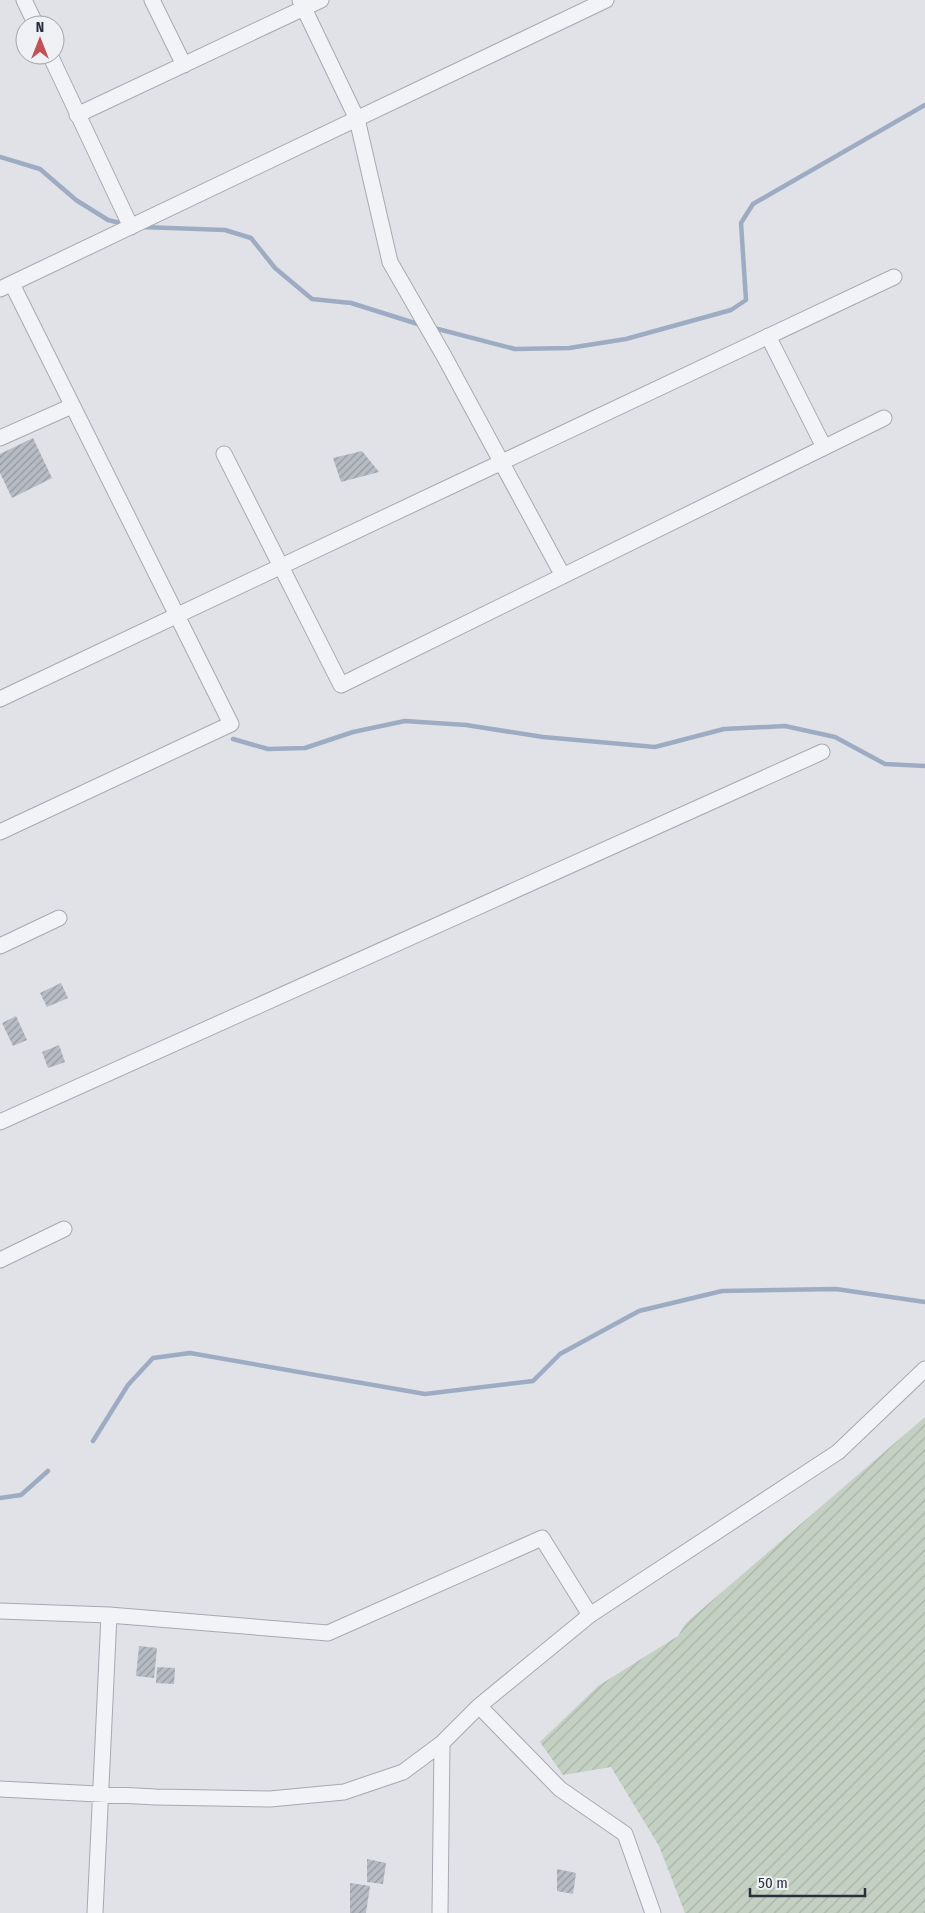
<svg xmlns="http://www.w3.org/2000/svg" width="925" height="1913" viewBox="0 0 925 1913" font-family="'Fira Sans Condensed',sans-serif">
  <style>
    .garden { fill: url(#garden-furrows) }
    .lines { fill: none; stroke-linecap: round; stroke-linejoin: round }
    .stream { stroke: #9eacc3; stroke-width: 4.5 }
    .building { fill: url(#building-hatch) }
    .minor-casing { stroke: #a6a9b1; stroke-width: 17 }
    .minor { stroke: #f2f3f6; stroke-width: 15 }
  </style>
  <defs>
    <pattern id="garden-furrows" width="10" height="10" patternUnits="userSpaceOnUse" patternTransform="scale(1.25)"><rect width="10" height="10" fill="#c4d0c2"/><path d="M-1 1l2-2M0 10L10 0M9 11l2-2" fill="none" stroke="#a9b3a8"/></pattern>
    <pattern id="building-hatch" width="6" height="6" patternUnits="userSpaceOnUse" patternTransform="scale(1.25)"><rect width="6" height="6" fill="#b7bbc3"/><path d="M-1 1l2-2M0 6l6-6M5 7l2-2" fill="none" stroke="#9598a0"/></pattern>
  </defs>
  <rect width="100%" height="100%" fill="#e0e2e7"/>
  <path class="garden" d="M925,1417V1913H685L659,1846L611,1767L563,1775L540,1742L598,1686L678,1636L686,1623Z"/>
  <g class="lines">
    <path class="stream" d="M0,157L40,169L76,200L108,220L124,224
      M142,227L225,230L251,238L275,268L312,299L351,303L421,325
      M434,328L515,349L569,348L626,339L731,310L746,300L741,223L753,204L925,105
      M233,739L268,749L305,748L353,732L405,721L466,725L543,737L655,747L724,729L785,726L835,737L885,764L925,766
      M93,1441L128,1385L153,1358L190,1353L425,1394L533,1381L560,1354L639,1311L722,1291L836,1289L925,1302
      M0,1498L21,1495L48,1471"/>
  </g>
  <path class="building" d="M33,438L52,478L12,498L0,473V454Z
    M362,451L379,472L341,482L333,458Z
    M61,983L68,998L47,1007L40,993Z
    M16,1016L27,1040L13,1046L2,1023Z
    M59,1045L65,1062L48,1068L42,1052Z
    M139,1646L157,1648L154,1678L136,1676Z
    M157,1667L175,1668L174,1684L156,1683Z
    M367,1859L386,1863L383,1884L367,1882Z
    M557,1869L576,1873L573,1894L557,1891Z
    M350,1883L370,1886L366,1913H350Z"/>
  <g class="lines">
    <g class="minor-casing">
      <path id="minor" d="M24,0L36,25
        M152,0L184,65
        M300,0L357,119L390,262L444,356L563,576
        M50,55L131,227
        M77,115L321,0
        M0,289L606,0
        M768,336L824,447
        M0,438L72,406
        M224,454L341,685L884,418
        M0,699L894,277
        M0,832L231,724L12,284
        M0,946L59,918
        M0,1122L822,752
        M0,1260L64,1229
        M0,1611L109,1615L328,1633L542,1538L590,1615
        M479,1706L560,1789L625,1834L653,1913
        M0,1789L156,1797L270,1799L344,1792L403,1772L442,1743L479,1706L590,1615L838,1452L925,1369
        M95,1913L109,1615
        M440,1913L442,1743"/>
    </g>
    <use href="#minor" class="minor"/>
  </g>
  <g transform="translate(40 40)"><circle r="24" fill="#eff1f5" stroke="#a0a3ab"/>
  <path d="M0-4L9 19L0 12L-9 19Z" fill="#bf5157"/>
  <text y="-8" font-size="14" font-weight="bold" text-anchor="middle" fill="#2a2f3d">N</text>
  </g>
  <path d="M750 1888v8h115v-8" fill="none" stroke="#2a2f3d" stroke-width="2.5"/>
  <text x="758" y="1888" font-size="15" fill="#2a2f3d" stroke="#eff1f5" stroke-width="4" paint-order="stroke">50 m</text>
</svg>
